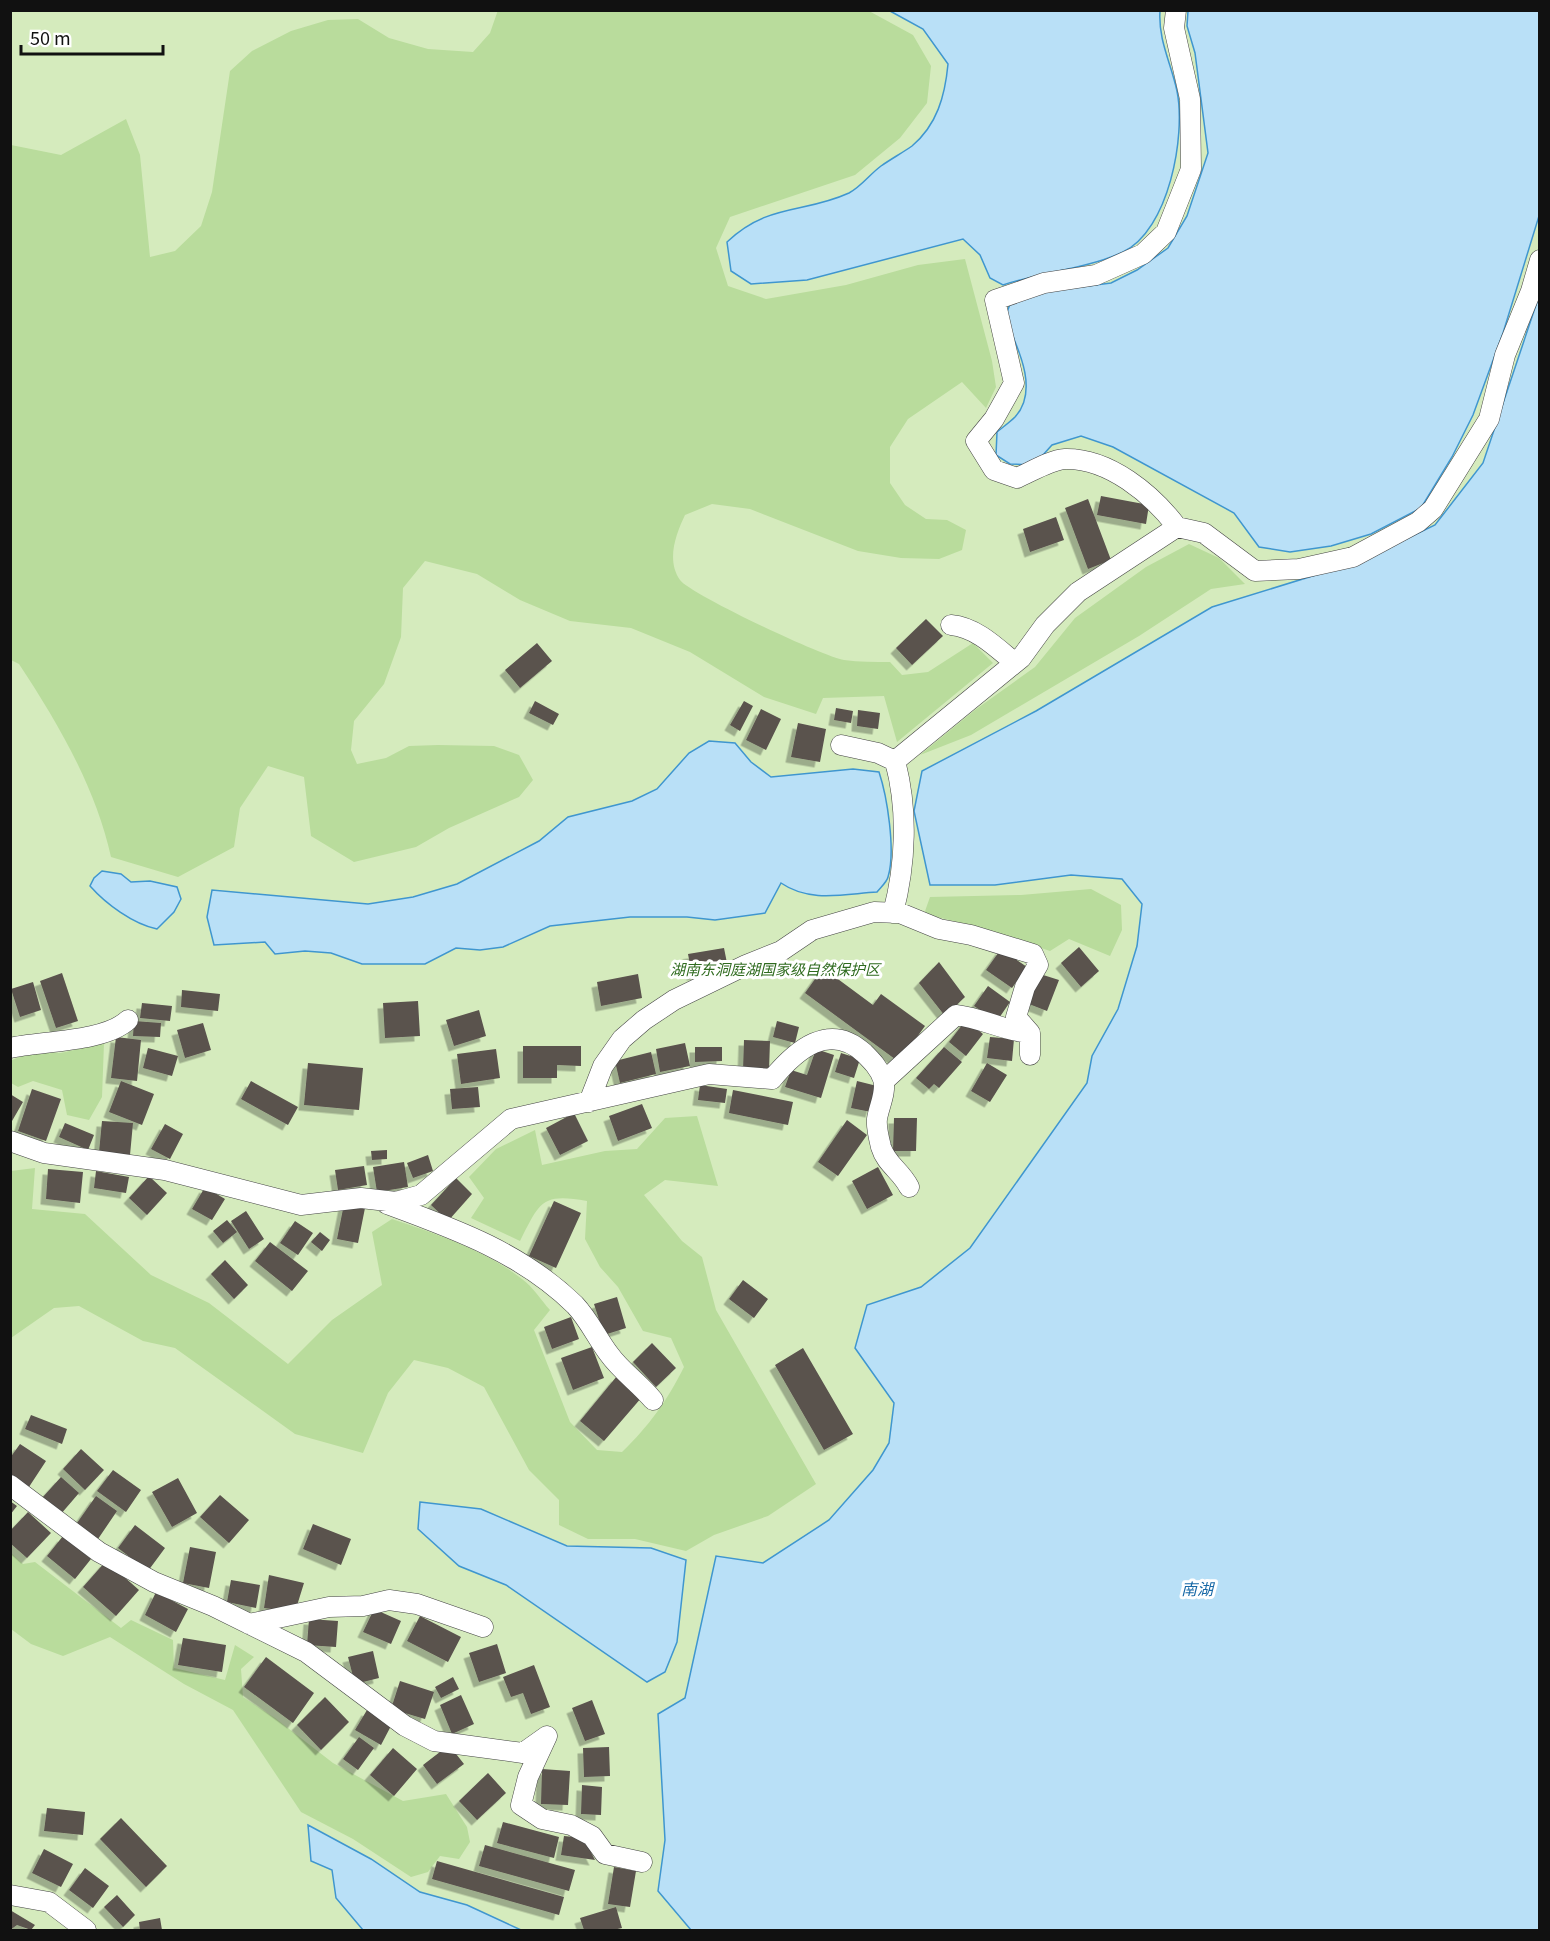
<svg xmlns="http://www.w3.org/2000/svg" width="1550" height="1941" viewBox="0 0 1550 1941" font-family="Georgia,'Noto Sans SC',serif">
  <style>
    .green { fill: #d5ebbd }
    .forest { fill: #b9dc9c }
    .water { fill: #b9e0f7; stroke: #3f96cf; stroke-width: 1.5 }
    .building { fill: #5a524d; filter: url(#shadow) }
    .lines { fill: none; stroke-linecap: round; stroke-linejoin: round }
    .minor-casing { stroke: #444; stroke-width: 21 }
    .minor { stroke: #fff; stroke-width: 20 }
    .labels { text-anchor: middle; stroke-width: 6; stroke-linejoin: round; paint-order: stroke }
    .park-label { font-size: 15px; font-style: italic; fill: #2f6b1f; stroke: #fff }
    .water-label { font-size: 16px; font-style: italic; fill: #1768a6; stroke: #fff }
  </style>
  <defs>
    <filter id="shadow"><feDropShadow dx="-5.5" dy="5.5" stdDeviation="0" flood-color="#0004"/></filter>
  </defs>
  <rect width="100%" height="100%" fill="#fffdf5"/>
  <path class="green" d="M11,11H1539V1930H11Z"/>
  <path class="forest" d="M498,10L869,11L913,35L931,66L927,103L900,138L855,175L730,217L716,248L728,286L766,299L846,285L918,265L965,259L992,361L996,387L986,408L962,382L908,419L890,447V483L905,505L926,519L947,520L966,530L962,550L939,559L901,558L858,551L750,509L712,504L685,515C676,534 666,560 680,580C690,594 823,657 844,660C859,662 875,662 890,662L902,675L928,672L973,643L993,663L897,742L884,696L823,698L816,714L764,697L690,652L631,628L570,621L520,600L477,574L425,561L403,588L401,637L384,684L354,721L351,750L357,764L386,758L409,746L438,745L494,746L519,755L533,780L519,797L449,828L416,847L354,862L311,836L304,777L268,766L240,808L234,847L178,877L111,857C96,788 58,723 19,664L11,660V145L61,155L126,119L140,155L150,257L175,251L201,226L212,192L230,71L252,51L291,31L328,20L358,19L389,38L428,49L473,52L490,33Z
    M1189,544L1219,558L1245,584L1211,589L1139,636L971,735L920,755L975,710L1035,667L1075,618L1146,567Z
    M1091,889L1121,905L1122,930L1110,956L1069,939L1050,951L979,927L924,914L930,897L1021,895Z
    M104,1043L102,1097L89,1120L67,1115L62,1090L33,1081L18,1087L11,1083L10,1061L31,1052L61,1053Z
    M697,1116L718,1186L665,1180L644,1195L682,1241L702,1257L716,1310L816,1484L768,1516L714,1535L686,1551L635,1539H588L559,1525V1500L529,1470L484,1387L448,1368L414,1360L388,1393L363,1453L295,1434L175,1348L143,1341L79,1306L54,1308L11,1338V1171L35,1168L32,1209L85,1214L151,1275L209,1303L288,1364L332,1320L382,1285L372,1232L392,1219C436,1234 485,1250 522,1279C533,1287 541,1300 550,1310L534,1330L570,1422L597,1450L622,1452C649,1426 667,1401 684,1367L671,1338L643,1331L618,1287L600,1267L585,1239L587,1201C541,1193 540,1202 520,1241L471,1218L484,1198L469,1177L496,1149L535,1130L542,1165L605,1151L637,1149L665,1118Z
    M11,1553L23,1564L35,1562L121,1628L131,1620L173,1640L174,1668L225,1680L235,1645L254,1657L241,1669L243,1697L275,1718L333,1763L403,1801L446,1794L467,1827L470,1842L459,1859L440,1856L428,1872L411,1877L353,1839L301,1812L233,1710L184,1684L110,1637L63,1656L31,1644L11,1629Z"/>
  <path class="water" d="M890,11H1160C1158,40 1171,63 1177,91C1186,136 1169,230 1123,252C1087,269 1041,272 1003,285L990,278L980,255L963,239L807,280L751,284L731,271L727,242C768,203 803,214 849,193C861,187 870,174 881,166C891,159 902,153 912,146C937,125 945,96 948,64L923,29Z
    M1188,11H1539V216L1503,333L1473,415L1452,457L1421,508L1371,534L1331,546L1290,552L1259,547L1234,513L1113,447L1081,436L1052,445L1034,465L1010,464L996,455L997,432C1003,427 1010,422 1015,417C1040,390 1017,346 1005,318L1010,304L1041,292L1111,283L1137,270L1168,248L1187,216L1208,153L1195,53L1187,26Z
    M1539,296V1930H691L658,1891L665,1840L658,1714L685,1698L716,1556L763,1563L829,1520L873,1470L889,1443L894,1403L855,1348L867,1305L921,1287L970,1248L1087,1083L1092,1056L1118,1009L1137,946L1142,904L1122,879L1071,875L995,885H930L914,811L922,771L1036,711L1212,607L1361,561L1435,525L1483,463Z
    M709,741L735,743L751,762L771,777L853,769L879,772C887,796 896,851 888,877C887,882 880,888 877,892C844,894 810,903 781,883L765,913L715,920L687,917H630L550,926L503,947L480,950L456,948L425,964H362L331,953L305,951L275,954L265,942L214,945L207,917L212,890L368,904L413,897L457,884L539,841L568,817L632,801L657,789L689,753Z
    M102,871L121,874L131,882L150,881L177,887L181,899L174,912L157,929C133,924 106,904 90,886L94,878Z
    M420,1502L481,1509L567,1546L651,1548L686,1560L677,1642L665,1672L647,1682L506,1585L459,1566L418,1529Z
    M308,1825L371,1859L420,1892L467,1905L521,1930H363L336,1898L332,1870L311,1861Z"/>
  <path class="building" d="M1101,496L1149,505L1146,524L1097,515Z
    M1088,499L1111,560L1088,569L1065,508Z
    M1056,517L1064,540L1030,552L1023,529Z
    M926,619L943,636L912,665L896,648Z
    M537,643L552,661L520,688L505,670Z
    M535,701L559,714L553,725L529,713Z
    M744,701L753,706L740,731L730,725Z
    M836,708L853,711L851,723L834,720Z
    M761,709L781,719L766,750L746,740Z
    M858,710L880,713L878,729L857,726Z
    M798,723L826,729L820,762L791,757Z
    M1079,947L1099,971L1081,987L1061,963Z
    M724,948L728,968L692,975L688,954Z
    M1001,949L1027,967L1012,988L986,970Z
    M939,962L965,997L945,1016L919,983Z
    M823,968L873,1005L881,994L925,1026L899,1062L805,993Z
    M62,973L78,1021L56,1028L40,981Z
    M638,974L642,998L601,1006L597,982Z
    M1040,974L1059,980L1047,1011L1029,1004Z
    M33,982L41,1010L20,1017L11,989Z
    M988,986L1010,1002L997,1021L974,1006Z
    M182,990L220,994L218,1011L181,1007Z
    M418,1001L420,1036L385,1038L383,1003Z
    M142,1003L172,1006L170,1021L140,1018Z
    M479,1010L486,1036L454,1046L446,1020Z
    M966,1020L983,1034L966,1056L949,1042Z
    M134,1021L161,1023L160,1037L133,1036Z
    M777,1021L799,1027L795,1043L773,1037Z
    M203,1023L211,1050L185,1058L177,1030Z
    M116,1037L141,1040L137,1081L111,1078Z
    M990,1037L1014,1039L1012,1061L987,1058Z
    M744,1040L770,1041L769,1071L743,1070Z
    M685,1043L690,1066L660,1072L656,1049Z
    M523,1046H581V1066L557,1065V1078H523Z
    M695,1047H722V1061L695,1062Z
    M944,1047L962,1062L939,1088L934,1084L929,1089L916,1078Z
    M148,1048L178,1056L172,1076L143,1068Z
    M496,1049L500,1078L461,1084L457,1054Z
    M816,1049L834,1055L821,1098L785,1087L791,1070L807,1075Z
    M651,1052L656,1074L620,1083L615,1061Z
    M841,1053L860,1059L854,1078L835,1072Z
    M308,1063L363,1068L359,1110L304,1105Z
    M987,1063L1007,1075L990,1102L971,1091Z
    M121,1081L154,1094L142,1125L109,1112Z
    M251,1081L298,1107L288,1125L241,1099Z
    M857,1081L877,1086L871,1112L851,1108Z
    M700,1085L727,1089L725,1103L698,1100Z
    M478,1087L480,1107L452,1109L450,1089Z
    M32,1089L61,1099L46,1141L18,1131Z
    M733,1090L793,1102L788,1125L729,1113Z
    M10,1094L23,1102L12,1121L10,1120Z
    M642,1104L652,1128L618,1141L609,1116Z
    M574,1113L588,1141L560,1155L546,1128Z
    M894,1118H917L916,1151H893Z
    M847,1120L867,1135L838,1176L818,1162Z
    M102,1121L133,1123L130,1155L99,1152Z
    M65,1123L94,1135L88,1150L59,1137Z
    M165,1124L183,1134L170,1159L151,1149Z
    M387,1150V1159L372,1160L371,1151Z
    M428,1155L433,1171L413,1178L407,1163Z
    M404,1162L408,1187L377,1192L373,1167Z
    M364,1166L367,1185L338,1190L335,1170Z
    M878,1167L893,1195L867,1209L852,1181Z
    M48,1169L83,1172L80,1203L46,1199Z
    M96,1171L129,1177L126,1193L94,1188Z
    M149,1176L167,1193L147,1215L129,1198Z
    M456,1178L472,1194L448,1221L431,1205Z
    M205,1187L225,1199L212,1220L192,1209Z
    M554,1201L581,1213L556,1268L529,1256Z
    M344,1204L365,1208L358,1243L337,1239Z
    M246,1211L264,1239L249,1249L231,1221Z
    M227,1220L237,1232L223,1243L213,1231Z
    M295,1221L313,1233L298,1255L280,1243Z
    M320,1232L330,1240L322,1251L311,1242Z
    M270,1242L308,1271L292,1291L255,1261Z
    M225,1260L248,1285L234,1299L211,1274Z
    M743,1280L768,1299L754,1318L729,1299Z
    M617,1297L626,1328L604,1335L594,1304Z
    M571,1317L579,1339L552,1349L544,1327Z
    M652,1343L676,1368L656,1387L633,1362Z
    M592,1347L604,1378L573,1390L561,1358Z
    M803,1348L853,1434L824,1450L775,1365Z
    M617,1376L642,1397L604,1441L580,1421Z
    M31,1415L67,1429L62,1444L25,1429Z
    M20,1444L46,1461L27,1490L10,1479V1458Z
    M81,1449L104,1470L85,1490L63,1469Z
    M113,1470L141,1490L126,1512L97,1491Z
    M61,1477L79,1493L60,1515L42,1498Z
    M178,1478L197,1513L172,1527L152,1492Z
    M220,1495L249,1520L229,1543L200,1517Z
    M96,1496L117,1511L98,1539L77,1523Z
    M10,1501L17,1506L10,1515Z
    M28,1512L51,1533L27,1558L10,1543V1531Z
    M313,1524L351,1539L341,1565L303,1549Z
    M135,1525L165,1548L148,1571L118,1548Z
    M63,1536L91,1559L75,1579L47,1556Z
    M190,1547L216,1552L209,1588L183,1583Z
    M106,1561L139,1590L116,1616L83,1587Z
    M269,1575L304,1583L295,1612L264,1608Z
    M231,1580L260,1585L256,1608L227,1602Z
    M156,1592L188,1609L176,1632L145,1615Z
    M374,1609L401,1621L391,1644L363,1632Z
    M420,1616L461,1637L448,1662L407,1641Z
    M309,1619L338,1621L336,1647L307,1645Z
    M183,1638L226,1645L222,1672L178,1665Z
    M497,1644L506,1673L479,1682L469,1653Z
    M373,1651L379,1678L355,1684L348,1657Z
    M266,1657L314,1693L293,1723L244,1687Z
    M534,1665L550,1707L531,1714L523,1693L511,1697L503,1677Z
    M453,1677L459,1689L441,1698L435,1687Z
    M400,1681L434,1692L425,1719L391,1709Z
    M461,1695L474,1724L452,1734L440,1705Z
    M325,1697L349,1722L321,1750L297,1725Z
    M592,1700L605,1734L585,1741L572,1708Z
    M367,1710L392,1724L381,1745L355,1730Z
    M359,1737L374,1748L358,1770L343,1759Z
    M449,1745L464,1764L437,1784L423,1765Z
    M609,1747L610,1776L584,1777L583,1748Z
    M393,1748L417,1769L394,1796L370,1775Z
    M542,1769L570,1771L568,1805L541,1804Z
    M488,1773L506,1793L477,1820L459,1801Z
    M582,1785L602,1787L601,1815L581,1814Z
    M47,1808L85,1812L83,1835L44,1831Z
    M121,1818L167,1866L146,1887L100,1839Z
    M503,1822L559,1837L554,1858L497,1843Z
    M564,1836L584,1838L595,1860L561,1855Z
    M485,1845L575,1870L569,1891L479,1866Z
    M44,1849L73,1864L61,1887L32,1873Z
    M437,1861L564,1897L559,1915L432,1879Z
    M614,1867L636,1871L630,1907L608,1904Z
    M85,1868L109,1886L93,1908L69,1890Z
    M117,1895L135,1915L123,1927L104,1907Z
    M616,1907L622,1928L613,1930H584L580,1918Z
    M10,1910L35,1925L31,1930L17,1925L10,1930Z
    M160,1918L162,1930H140L139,1922Z"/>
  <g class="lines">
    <g class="minor-casing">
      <path id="minor" d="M1176,10L1174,28L1190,99L1191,169L1166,232L1143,254L1096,275L1044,283L995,300L1014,383L994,419L976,441L994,470L1017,478C1031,472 1050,460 1065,459C1109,458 1152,494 1177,527
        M951,625C976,627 997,648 1015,663
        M841,745L878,753L895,761C908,809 906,864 893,913
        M895,761L1021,658L1045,625L1078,592L1177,527L1204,533L1255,571L1299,569L1353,557L1418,522L1433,509L1489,419L1505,355L1531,291L1540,260
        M10,1048C41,1041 105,1042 128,1020
        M884,1081L956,1015C982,1018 1004,1031 1030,1033
        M589,1102L603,1066L622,1039L644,1020L674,1000L746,965L781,951L812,930L874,912L900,913L939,929L971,935L1033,954L1038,965L1025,987L1016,1017L1030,1033V1055
        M10,1141L44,1153L165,1170L301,1205L361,1198L396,1202L421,1195L511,1119L709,1074L772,1079C796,1050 829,1021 864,1053C872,1061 879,1068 883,1079C887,1092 879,1106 877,1119C876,1127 879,1139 881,1147C886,1164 901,1171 909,1187
        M387,1204C455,1229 522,1253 575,1305C589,1320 597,1338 609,1354C621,1371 640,1384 653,1400
        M10,1485L99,1552L154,1582L213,1606L306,1652L405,1726L434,1741L523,1753L547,1736L528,1777L521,1805L542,1819L571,1825L592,1836L605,1854L642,1862
        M249,1624L329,1607L363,1606L389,1600L417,1604L483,1627
        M10,1895L49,1902L86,1930"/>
    </g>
    <use href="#minor" class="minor"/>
  </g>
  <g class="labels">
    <g class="park-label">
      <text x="775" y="975">湖南东洞庭湖国家级自然保护区</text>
    </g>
    <g class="water-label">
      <text x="1197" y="1595">南湖</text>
    </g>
  </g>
  <rect width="1550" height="1941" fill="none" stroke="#111111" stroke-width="24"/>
  <path d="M21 45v9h142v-9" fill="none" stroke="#111111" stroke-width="3"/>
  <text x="30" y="45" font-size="18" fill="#111111" stroke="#ffffff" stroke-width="4.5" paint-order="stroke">50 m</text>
</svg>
